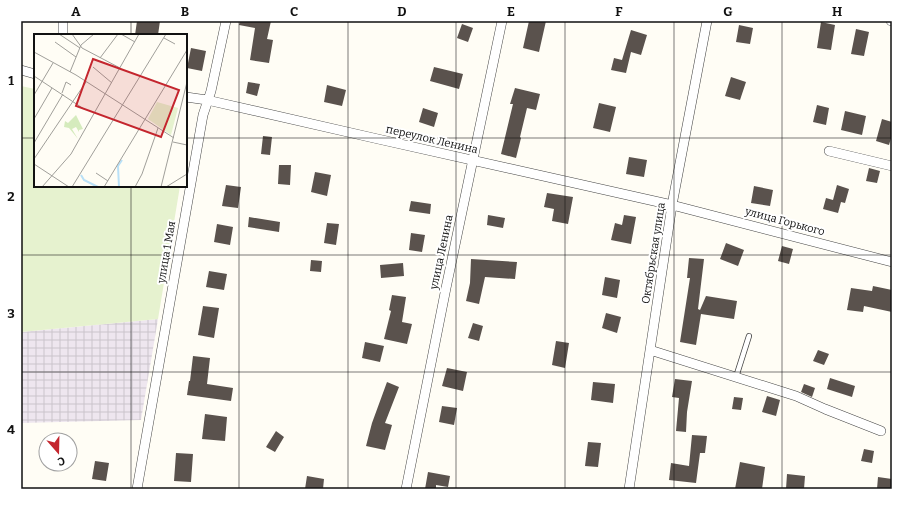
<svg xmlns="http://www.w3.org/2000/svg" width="913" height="510" viewBox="0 0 913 510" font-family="Bitter,serif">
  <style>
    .industrial { fill: url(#industrial-grid) }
    .pitch { fill: #e6f2cf }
    .building { fill: #5a524d }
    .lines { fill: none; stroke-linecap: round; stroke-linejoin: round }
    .lane-casing { stroke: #444; stroke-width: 6 }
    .street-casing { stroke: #444; stroke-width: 10 }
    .lane { stroke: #fff; stroke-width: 4.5 }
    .street { stroke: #fff; stroke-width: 9 }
    .grid { fill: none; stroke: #111; stroke-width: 1; stroke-opacity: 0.55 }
    .labels { text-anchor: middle; stroke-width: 4; stroke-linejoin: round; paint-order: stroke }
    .street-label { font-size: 11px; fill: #111; stroke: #fff }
    .inset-river { fill: none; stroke: #b9e0f7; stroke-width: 2 }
    .inset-road { fill: none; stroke: #a09f9a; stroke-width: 1 }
    .view { fill: #c4262e; fill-opacity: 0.15; stroke: #c4262e; stroke-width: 2 }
    .inset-edge { fill: none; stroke: #111; stroke-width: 2 }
    .neatline { fill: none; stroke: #111; stroke-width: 1.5 }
    .grid-label { font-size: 13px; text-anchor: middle; font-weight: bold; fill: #111 }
  </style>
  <defs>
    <pattern id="industrial-grid" width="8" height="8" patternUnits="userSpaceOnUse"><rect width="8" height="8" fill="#eee6ef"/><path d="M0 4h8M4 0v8" fill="none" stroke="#cbc4cc"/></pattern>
  </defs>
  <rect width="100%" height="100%" fill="#fffdf5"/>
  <path class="industrial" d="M158,319L141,420L21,423V332Z"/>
  <path class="pitch" d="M21,86L35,89V186H180L158,319L21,332Z"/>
  <path class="building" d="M137,21H160L158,35H135Z
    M240,21H271L267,39L273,40L269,63L250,60L255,28L239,25Z
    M529,21H546L539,52L523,48Z
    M821,22L835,25L831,50L817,48Z
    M462,24L473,28L468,42L457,38Z
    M739,25L753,28L750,44L736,42Z
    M856,29L869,32L864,56L851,54Z
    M631,30L647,35L641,55L631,52L626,73L611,70L614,58L622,60Z
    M191,48L206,51L202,71L187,68Z
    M434,67L463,74L459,89L430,81Z
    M731,77L746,82L740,100L725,96Z
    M248,82L260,84L257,96L246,93Z
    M327,85L346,90L342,106L324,102Z
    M515,88L540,94L536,110L527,108L520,137L521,138L516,158L501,154L513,104H510Z
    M599,103L616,107L610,132L593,128Z
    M817,105L829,108L826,125L813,122Z
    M423,108L438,113L434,127L419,122Z
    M845,111L866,116L862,135L841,130Z
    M882,119L892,122V135L889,145L876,141Z
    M263,136L272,137L270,155L261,154Z
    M629,157L647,160L644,177L626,174Z
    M279,165H291L290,185L278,184Z
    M869,168L880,171L877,183L866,181Z
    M315,172L331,175L327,196L311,192Z
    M226,185L241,187L238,208L222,206Z
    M837,185L849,189L845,203L841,202L838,213L823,209L826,198L833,200Z
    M754,186L773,190L770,206L751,203Z
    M547,193L573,197L568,224L552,221L554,209L544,207Z
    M411,201L431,204L430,214L409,211Z
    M488,215L505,218L503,228L487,225Z
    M624,215L636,217L631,244L611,240L615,223L622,225Z
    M249,217L280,222L279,232L248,227Z
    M327,223L339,224L336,245L324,243Z
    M217,224L233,227L230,245L214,242Z
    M411,233L425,235L422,252L409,250Z
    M726,243L744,250L738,266L720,259Z
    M782,246L793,249L789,264L778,261Z
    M689,258L704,259L698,309L700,310L706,296L737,301L734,319L701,314L696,345L680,342L690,278H687Z
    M471,259L517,262L515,279L485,277L479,304L466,301L470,283Z
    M311,260L322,261L321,272L310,271Z
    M403,263L404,276L381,278L380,265Z
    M209,271L227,274L224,290L206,287Z
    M605,277L620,280L617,298L602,295Z
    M873,286L892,290V312L864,306L863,312L847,310L851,288L872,291Z
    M392,295L406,297L402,322L412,324L407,344L384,339L391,311L389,310Z
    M203,306L219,308L214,338L198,335Z
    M606,313L621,317L617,333L602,328Z
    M473,323L483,326L479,341L468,338Z
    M556,341L569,343L565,368L552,365Z
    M365,342L384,346L380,362L362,358Z
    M818,350L829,354L824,365L813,361Z
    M193,356L210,358L207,384L233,388L231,401L187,395L189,381H190Z
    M447,368L467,372L463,391L442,386Z
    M830,378L855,386L852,397L827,389Z
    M675,379L692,381L687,412L686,432L676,431L679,398L672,397Z
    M387,382L399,387L385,423L392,425L385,450L366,446L372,423Z
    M593,382L615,384L613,403L591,400Z
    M804,384L815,388L812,397L801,392Z
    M767,396L780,400L776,416L762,412Z
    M734,397L743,398L741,410L732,409Z
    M442,406L457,408L454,425L439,422Z
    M205,414L227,417L225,441L202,439Z
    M276,431L284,437L275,452L266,447Z
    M692,435L707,436L705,453H700L696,483L669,480L671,463L689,466Z
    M588,442L601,443L598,467L585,466Z
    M864,449L874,451L872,463L861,461Z
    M176,453L193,454L191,482L174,481Z
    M95,461L109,463L106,481L92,479Z
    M740,462L765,467L762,489H735Z
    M428,472L450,476L448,487L436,485V489H425Z
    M787,474L805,476L804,489H786Z
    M307,476L324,479L323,489H305Z
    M878,477L892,479V489H877Z"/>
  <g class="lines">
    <g class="lane-casing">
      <path id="lane" d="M736,377L749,336"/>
    </g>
    <g class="street-casing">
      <path id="street" d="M63,21V35
        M891,21H892
        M21,70L35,74
        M186,97L207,100L378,139L672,205L892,262
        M829,151L892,166
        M650,350L796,396L825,409L881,431
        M137,489L203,115L211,91L226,21
        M406,489L446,288L502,21
        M629,489L672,205L707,21"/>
    </g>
    <use href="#lane" class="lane"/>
    <use href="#street" class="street"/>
  </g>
  <path class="grid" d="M131,21V35M239,21V489M348,21V489M456,21V489M565,21V489M674,21V489M782,21V489M21,138H35M186,138H892M131,186V489M21,255H892M21,372H892"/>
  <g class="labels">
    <g class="street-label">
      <text transform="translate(432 139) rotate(13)" y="4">переулок Ленина</text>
      <text transform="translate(785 221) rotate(15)" y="4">улица Горького</text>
      <text transform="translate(166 252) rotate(-80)" y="4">улица 1 Мая</text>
      <text transform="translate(441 252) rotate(-78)" y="4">улица Ленина</text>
      <text transform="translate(653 253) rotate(-81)" y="4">Октябрьская улица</text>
    </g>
  </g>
  <g transform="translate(34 34)">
    <rect width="153" height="153" fill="#fffdf5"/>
    <path d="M42,81L49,95L45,96V98L42,93L38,95L44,105L35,94L30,93L31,87L34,89Z" fill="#d5ebbd"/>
    <path d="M123,68L144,74L137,101L114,85Z" fill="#e6f2cf"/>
    <path class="inset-river" d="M47,141L50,146L64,153M85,153L84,132L88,126"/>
    <path class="inset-road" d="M25,0L46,14M38,0L48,14L86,34M87,0L101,8M130,4L141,10M21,8L42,23M0,18L42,41L140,104M66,24L84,0M59,33L78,49M36,38L47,11L60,0M0,42L50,75M28,59L32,48L37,51M0,61L19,29M0,85L18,54M139,108L153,111M0,109L29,60M0,125L52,48M0,130L35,153M62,139L74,147M8,153L37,120L105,0M38,153L132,0M70,153L153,16M101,153L108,140L124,94M127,153L153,48M132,153L153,140"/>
    <path class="view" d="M59,25L145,56L127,103L42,72Z"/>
    <rect width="153" height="153" class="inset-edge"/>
  </g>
  <rect width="913" height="510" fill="none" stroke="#ffffff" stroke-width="44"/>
  <g transform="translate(58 452) rotate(160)"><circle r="19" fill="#ffffff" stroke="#a0a0a0"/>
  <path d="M0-3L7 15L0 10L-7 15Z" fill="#c4262e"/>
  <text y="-6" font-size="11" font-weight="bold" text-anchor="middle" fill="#111111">С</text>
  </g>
  <rect x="22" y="22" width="869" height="466" class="neatline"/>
  <g class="grid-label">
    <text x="76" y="16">A</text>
    <text x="185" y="16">B</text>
    <text x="294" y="16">C</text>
    <text x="402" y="16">D</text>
    <text x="511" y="16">E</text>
    <text x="619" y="16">F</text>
    <text x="728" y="16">G</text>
    <text x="837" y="16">H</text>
    <text x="11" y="85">1</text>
    <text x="11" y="201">2</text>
    <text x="11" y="318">3</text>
    <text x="11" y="434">4</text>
  </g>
</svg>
